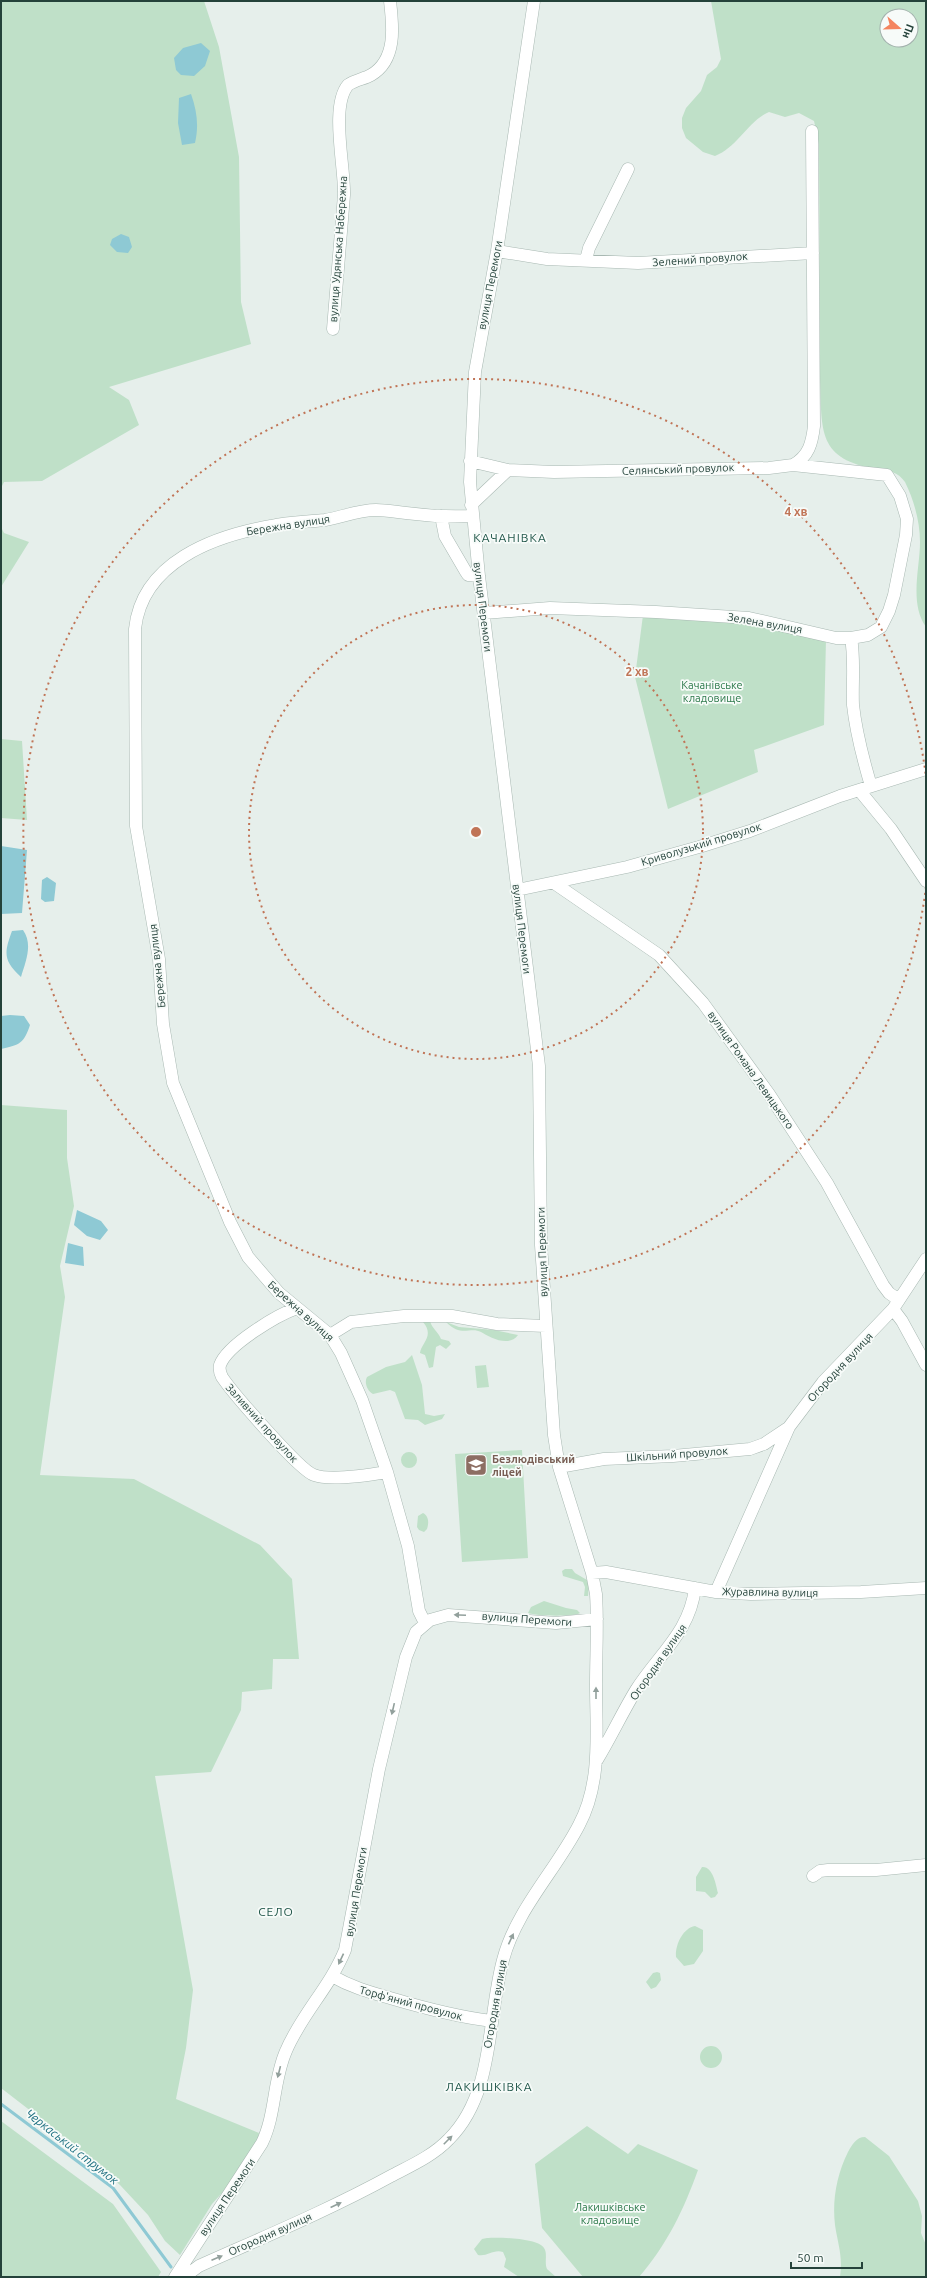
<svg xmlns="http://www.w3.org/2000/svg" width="927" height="2278" viewBox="0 0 927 2278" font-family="Ubuntu,sans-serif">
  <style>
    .green { fill: #bfe0c8; fill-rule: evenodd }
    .water { fill: #8ec9d4 }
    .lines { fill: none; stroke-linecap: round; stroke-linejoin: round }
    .stream { stroke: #8ec9d4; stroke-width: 3 }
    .minor-casing { stroke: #a8b8b2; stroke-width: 13 }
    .minor { stroke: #fff; stroke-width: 12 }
    .oneway { fill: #92a09c }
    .ring { fill: none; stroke: #c07456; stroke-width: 2; stroke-dasharray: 2 4 }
    .labels { text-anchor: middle; stroke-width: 3.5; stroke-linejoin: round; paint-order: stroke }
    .street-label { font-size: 11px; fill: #24423a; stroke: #f7fbf9 }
    .park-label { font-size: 11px; fill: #2d7a4b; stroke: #f7fbf9 }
    .education-label { font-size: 11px; font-weight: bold; fill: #785e54; stroke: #f7fbf9; text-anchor: start }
    .neighbourhood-label { font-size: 12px; letter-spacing: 1px; fill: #1f5548; stroke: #f7fbf9 }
    .water-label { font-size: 12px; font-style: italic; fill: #1c6f80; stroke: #f7fbf9 }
    .centre { fill: #c07456; stroke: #f7fbf9; stroke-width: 2 }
    .ring-label { font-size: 12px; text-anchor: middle; font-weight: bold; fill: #c07456; stroke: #f7fbf9; stroke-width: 3.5; stroke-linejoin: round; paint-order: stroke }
  </style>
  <rect width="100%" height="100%" fill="#e6efeb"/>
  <path class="green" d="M1,1H204L219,47L239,157L241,302L251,344L109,387L129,400L139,425L42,481L4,482L1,488Z
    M711,1H926V627C909,603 920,568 920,542C920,522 914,500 905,482C898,472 890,471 878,469C817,460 822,431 820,379L819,144L814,121L799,113L785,117L769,112C748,121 737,148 715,156L703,152L686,138L682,128V118L686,108L701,91L707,75L717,67L721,59ZM887,16H911V40H887Z
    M1,527L4,533L29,542L1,587Z
    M643,615L740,620L826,639L824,725L754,750L758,772L668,809L635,677Z
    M1,739L22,741L27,820L1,818Z
    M1,1105L67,1110V1158L74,1206L60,1266L65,1297L40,1475L134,1479L260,1545L292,1579L299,1659H273L272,1689L242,1692L241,1710L211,1772L155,1776L193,1990L186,2048L176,2099L259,2133L254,2157L212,2204L180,2255L165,2241L148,2215L120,2185L58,2132L1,2088Z
    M430,1321C432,1329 438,1331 441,1339L449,1341L451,1344L446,1349L440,1345L436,1347L433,1367L429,1368L425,1355L420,1353C421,1343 435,1336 423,1322Z
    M446,1322L459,1327L494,1330L518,1335C509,1348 489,1337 481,1332C470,1326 462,1338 446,1322Z
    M412,1355L422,1385L425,1414L434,1416L445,1414L442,1419L425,1425L418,1420L405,1419L395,1392L390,1390L373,1394C367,1391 364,1382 367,1377L386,1367L405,1362Z
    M486,1365L489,1387L477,1388L475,1366Z
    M522,1450L528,1558L462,1562L455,1454Z
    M401 1460a8 8 0 1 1 16 0a8 8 0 1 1-16 0Z
    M423,1513C429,1516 429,1523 427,1529L424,1532L419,1530L417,1527L418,1516Z
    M565,1569H572L575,1573L587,1580L589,1585L588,1596H584L585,1587L583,1582L563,1576L562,1571Z
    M544,1601L566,1608L577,1610L580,1613C573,1617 535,1616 528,1613L531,1607Z
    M702,1867C713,1866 716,1885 718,1893L715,1897L711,1898L705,1892L696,1891V1877Z
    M695,1926L703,1930V1951L694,1964L684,1966L676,1957C675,1945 683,1928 695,1926Z
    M657,1972L660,1973L661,1980L656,1987L651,1989L646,1982L653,1973Z
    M700 2057a11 11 0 1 1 22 0a11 11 0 1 1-22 0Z
    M1,2121L113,2204L161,2272L158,2277H1Z
    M587,2126L628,2154L638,2144L698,2170C684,2209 667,2245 639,2277H583L542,2228L535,2164Z
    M865,2137L889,2156L918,2201L922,2216L921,2233L926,2245V2277H840C843,2256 838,2245 835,2225C832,2200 837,2174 848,2152C852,2145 856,2137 865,2137Z
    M487,2238C498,2237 538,2238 544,2248C548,2254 544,2262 547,2269L556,2277H519L504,2267L506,2259L503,2252C493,2249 487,2257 478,2255L474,2249L482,2239Z"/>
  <path class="water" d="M201,43L210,51L205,66L194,76L181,75L176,70L174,58L183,48Z
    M191,94C197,111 199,126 195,143L182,145L178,123L179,98Z
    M121,234L129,237L132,247L128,253L117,252L110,245L112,239Z
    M1,846L27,850L22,913L1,914Z
    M47,877L56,883L54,901L45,902L41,899L42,880Z
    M23,930C33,944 26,961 21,977C3,960 4,953 12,931Z
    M10,1015L24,1016L30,1025C24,1043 20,1045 1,1049V1016Z
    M77,1210L101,1221L108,1230L100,1240L87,1236L74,1225Z
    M68,1243L83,1247L84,1266L65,1263Z"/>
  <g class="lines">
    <path class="stream" d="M1,2104L113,2188L171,2267"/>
    <g class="minor-casing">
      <path id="minor" d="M497,251L547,259L638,263L813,253
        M586,260L589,248L628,169
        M333,329L344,195C345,168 330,106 348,85C355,80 364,79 371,75C397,60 393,26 390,1
        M470,461L508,470L554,472L769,468L793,465L887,475L900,496L907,519L906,535L894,595L889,611L881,627L868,635L851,638H836L749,618L656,612L550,608L484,613
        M793,465C809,456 812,443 814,426L812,131
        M471,505L508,470
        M441,516L445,536L466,572L468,575L479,576
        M851,638C855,660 852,683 853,705C856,733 863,759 871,786
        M859,790L891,829L926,881
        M554,883L659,955L703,1003L769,1094L827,1183L883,1285L889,1293L899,1300
        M517,890L627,867L699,847L750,831L840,796L926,769
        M297,1308C277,1315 227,1345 220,1365C219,1369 220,1373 222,1377C232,1392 300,1471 314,1475C330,1481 369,1475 387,1472
        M893,1309L902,1321L926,1365
        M330,1335L351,1322L404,1316H452L497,1324L546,1326
        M559,1467L604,1459L673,1456L750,1449L764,1444L788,1428
        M592,1573L606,1572L716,1592L751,1594L861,1592L926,1588
        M716,1592L789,1427L823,1382L893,1309L926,1259
        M425,1623L419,1611L408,1546L387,1472L362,1400L341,1353L330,1335L279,1293L248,1257L230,1222L173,1083L163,1024L159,959L136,826L135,629C142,562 214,536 271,526C289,522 307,522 325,520C342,517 359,510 376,510C386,510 396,512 406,513C428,516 450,517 472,516
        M597,1760C611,1737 622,1713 636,1690C658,1655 690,1632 695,1588
        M813,1876L820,1871L828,1870H876L926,1865
        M332,1976C351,1987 369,1992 390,1998C424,2008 457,2017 492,2021
        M175,2277L262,2143C276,2114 273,2080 286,2051C301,2015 330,1987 345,1950L379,1769L406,1657L416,1632L430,1620L448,1615L556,1623L597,1619
        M184,2277L199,2266C264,2237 329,2210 391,2176C410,2166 433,2156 449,2139C495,2093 487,2018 503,1960C516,1910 556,1870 579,1825C602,1782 596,1732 596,1685C596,1655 598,1624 596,1594L592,1573L559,1467L554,1435L541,1245L539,1066L479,576L470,482L475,372L497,251L534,1"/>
    </g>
    <use href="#minor" class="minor"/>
  </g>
  <defs><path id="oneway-solid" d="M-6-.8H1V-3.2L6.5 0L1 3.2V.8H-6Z"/></defs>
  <g class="oneway">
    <use href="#oneway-solid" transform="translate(460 1615) rotate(-178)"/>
    <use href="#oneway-solid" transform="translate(596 1693) rotate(-90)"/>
    <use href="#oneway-solid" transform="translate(393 1709) rotate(103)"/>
    <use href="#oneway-solid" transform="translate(511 1939) rotate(-65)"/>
    <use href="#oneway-solid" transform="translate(341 1959) rotate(115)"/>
    <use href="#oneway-solid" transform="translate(279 2072) rotate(104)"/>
    <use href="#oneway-solid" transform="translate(448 2140) rotate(-45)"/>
    <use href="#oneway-solid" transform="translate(336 2205) rotate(-25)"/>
    <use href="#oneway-solid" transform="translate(217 2258) rotate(-23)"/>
  </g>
  <g class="ring">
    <circle cx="476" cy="832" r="227"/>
    <path d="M926 887A453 453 0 1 1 926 777"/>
  </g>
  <defs>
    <g id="school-square" transform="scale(1.15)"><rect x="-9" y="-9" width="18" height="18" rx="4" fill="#8d6e63" stroke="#f7fbf9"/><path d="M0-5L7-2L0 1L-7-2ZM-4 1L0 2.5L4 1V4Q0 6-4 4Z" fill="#fff"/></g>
  </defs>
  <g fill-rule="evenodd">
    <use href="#school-square" x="476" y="1465"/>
  </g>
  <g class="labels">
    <g class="street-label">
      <text transform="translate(338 249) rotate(-86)" y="4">вулиця Удянська Набережна</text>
      <text transform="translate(700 259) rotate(-4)" y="4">Зелений провулок</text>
      <text transform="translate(490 285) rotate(-79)" y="4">вулиця Перемоги</text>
      <text transform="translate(678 469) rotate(-2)" y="4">Селянський провулок</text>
      <text transform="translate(288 525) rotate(-9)" y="4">Бережна вулиця</text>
      <text transform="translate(483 607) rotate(83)" y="4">вулиця Перемоги</text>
      <text transform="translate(765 623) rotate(10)" y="4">Зелена вулиця</text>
      <text transform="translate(701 844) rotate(-17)" y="4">Криволузький провулок</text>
      <text transform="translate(522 929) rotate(83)" y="4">вулиця Перемоги</text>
      <text transform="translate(157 966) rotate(-96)" y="4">Бережна вулиця</text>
      <text transform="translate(751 1070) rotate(55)" y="4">вулиця Романа Левицького</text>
      <text transform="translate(542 1252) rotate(-92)" y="4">вулиця Перемоги</text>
      <text transform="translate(301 1311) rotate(42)" y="4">Бережна вулиця</text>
      <text transform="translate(840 1367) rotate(-47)" y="4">Огородня вулиця</text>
      <text transform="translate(262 1423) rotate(48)" y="4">Заливний провулок</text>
      <text transform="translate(677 1454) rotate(-4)" y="4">Шкільний провулок</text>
      <text transform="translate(770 1592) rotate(1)" y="4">Журавлина вулиця</text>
      <text transform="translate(527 1619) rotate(4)" y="4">вулиця Перемоги</text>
      <text transform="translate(658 1662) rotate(-55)" y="4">Огородня вулиця</text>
      <text transform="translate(356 1892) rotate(-81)" y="4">вулиця Перемоги</text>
      <text transform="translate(411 2003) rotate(15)" y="4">Торф'яний провулок</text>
      <text transform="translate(495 2004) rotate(-80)" y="4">Огородня вулиця</text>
      <text transform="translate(227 2197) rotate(-56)" y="4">вулиця Перемоги</text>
      <text transform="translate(270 2234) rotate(-24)" y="4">Огородня вулиця</text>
    </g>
    <g class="park-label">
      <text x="712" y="689">Качанівське<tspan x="712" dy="13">кладовище</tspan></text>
      <text x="610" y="2211">Лакишківське<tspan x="610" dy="13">кладовище</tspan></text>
    </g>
    <g class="education-label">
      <text x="492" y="1463">Безлюдівський<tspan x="492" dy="13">ліцей</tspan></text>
    </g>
    <g class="neighbourhood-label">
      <text x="510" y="542">КАЧАНІВКА</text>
      <text x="276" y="1916">СЕЛО</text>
      <text x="489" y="2091">ЛАКИШКІВКА</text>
    </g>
    <g class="water-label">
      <text transform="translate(72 2147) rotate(38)" y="4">Черкаський струмок</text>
    </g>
  </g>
  <circle cx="476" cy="832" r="6" class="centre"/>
  <g class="ring-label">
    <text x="796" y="516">4 хв</text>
    <text x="637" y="676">2 хв</text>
  </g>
  <rect width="927" height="2278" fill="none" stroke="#24423a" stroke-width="4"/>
  <g transform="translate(899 28) rotate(110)"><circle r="19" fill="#f7fbf9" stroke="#a3b1ad"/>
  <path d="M0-3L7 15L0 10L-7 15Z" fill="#f4845f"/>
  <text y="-6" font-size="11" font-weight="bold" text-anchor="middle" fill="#24423a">Пн</text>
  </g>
  <path d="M791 2262v6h71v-6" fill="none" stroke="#24423a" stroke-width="2"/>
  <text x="797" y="2262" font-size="12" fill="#24423a" stroke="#f7fbf9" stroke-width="3" paint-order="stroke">50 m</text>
</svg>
